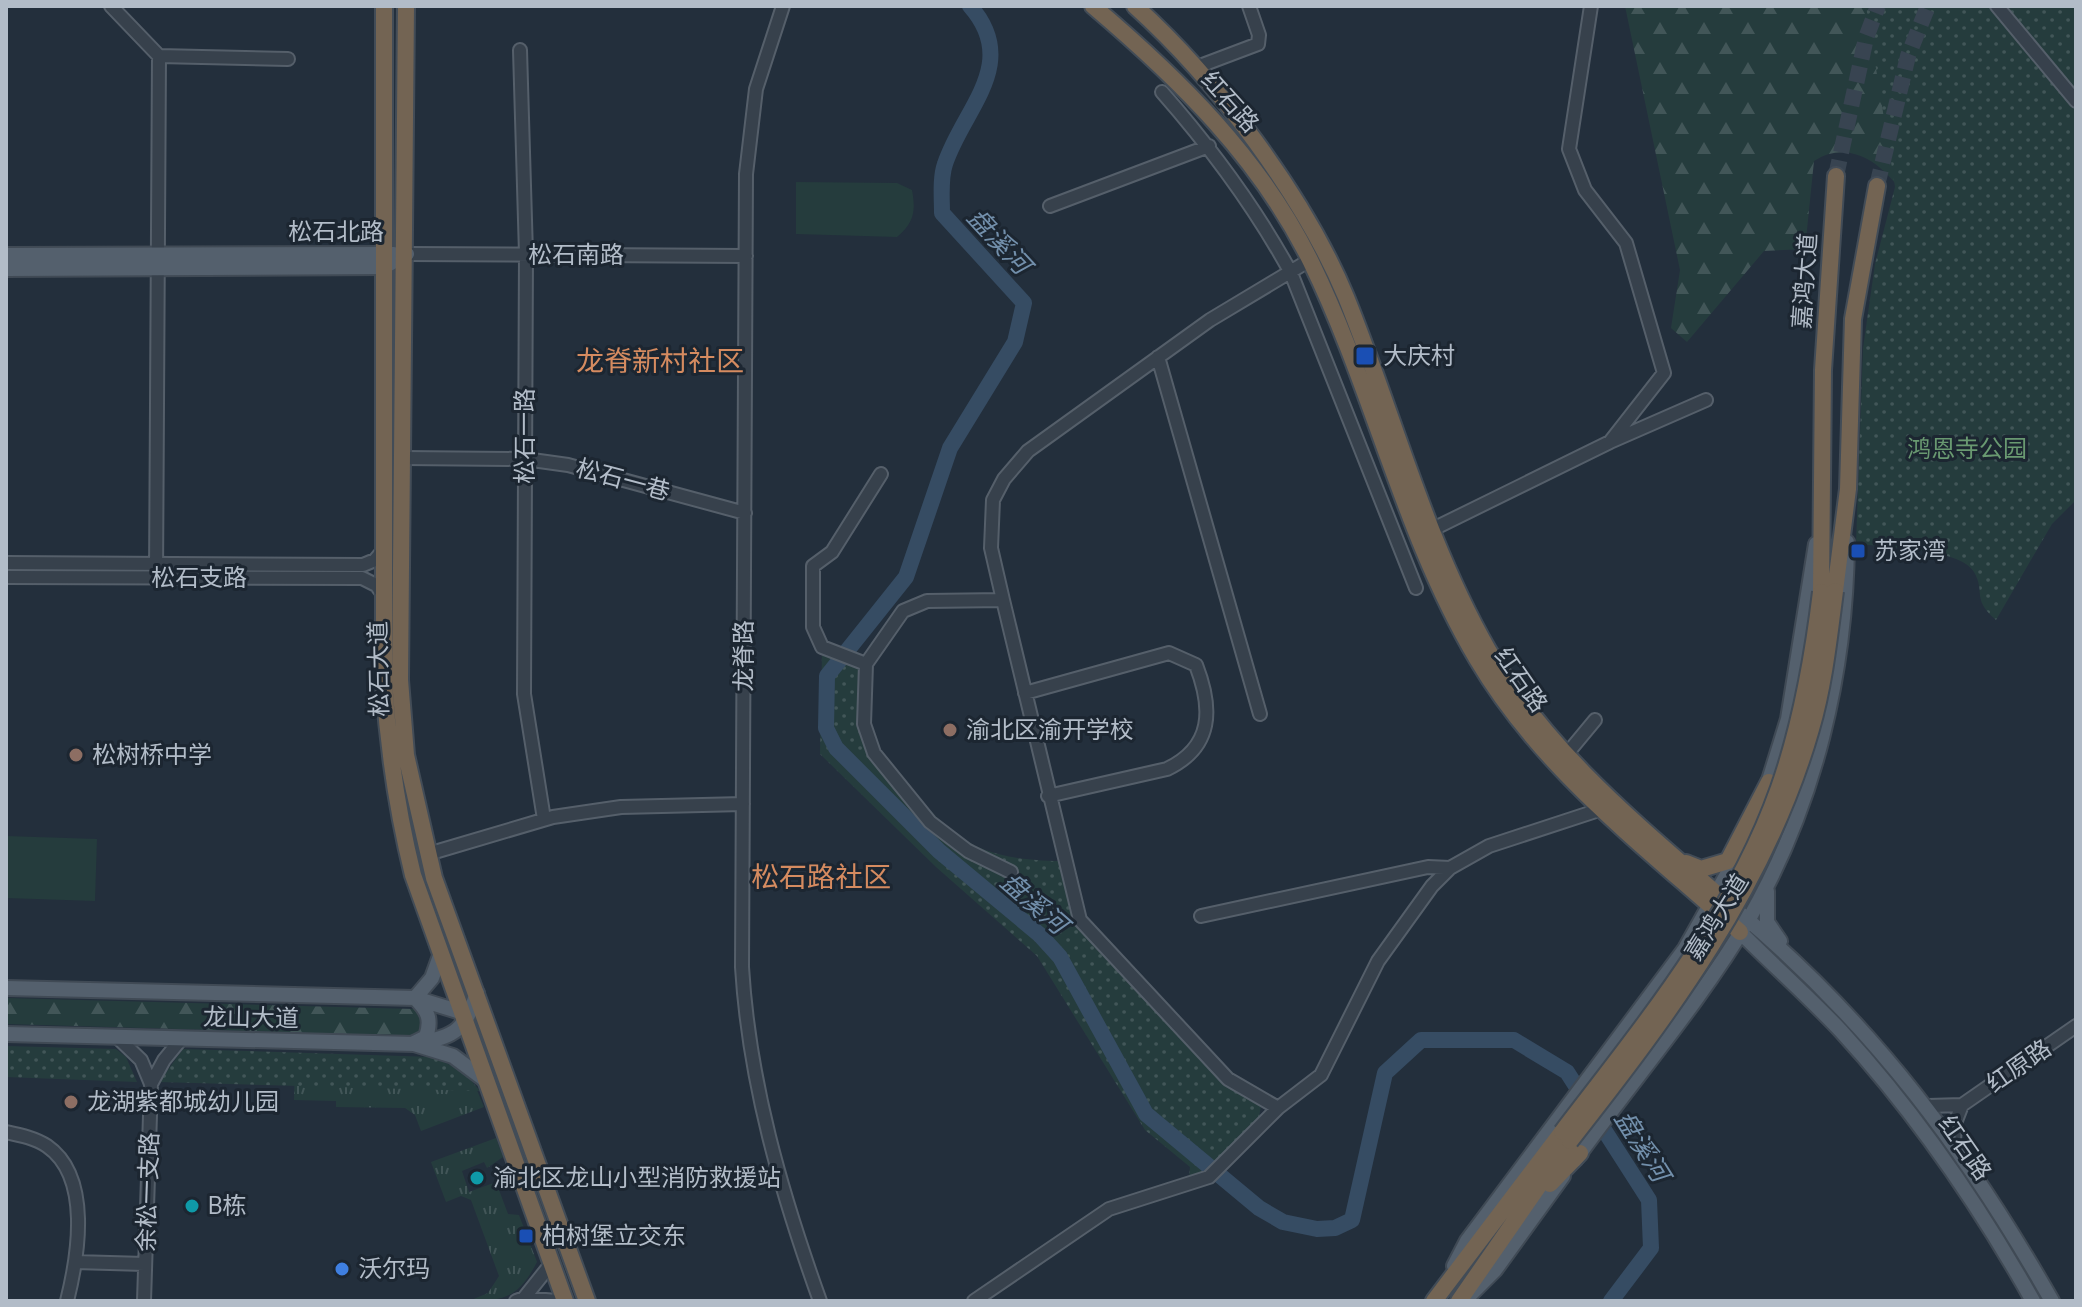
<svg xmlns="http://www.w3.org/2000/svg" width="2082" height="1307" viewBox="0 0 2082 1307" font-family="'DM Sans','Noto Sans SC',sans-serif">
  <style>
    .grass { fill: url(#grass-tufts) }
    .forest { fill: url(#forest-firs) }
    .park { fill: url(#park-dots) }
    .garden { fill: #253c3d }
    .lines { fill: none; stroke-linecap: round; stroke-linejoin: round }
    .river { stroke: #364c63; stroke-width: 16 }
    .highway-tunnel { stroke: #384451; stroke-width: 16; stroke-dasharray: 16 8; stroke-linecap: butt }
    .minor-casing { stroke: #555f6a; stroke-width: 16 }
    .major-casing { stroke: #404a55; stroke-width: 18 }
    .highway-casing { stroke: #424c57; stroke-width: 20 }
    .minor { stroke: #37414c; stroke-width: 12 }
    .major { stroke: #54606d; stroke-width: 14 }
    .highway { stroke: #736453; stroke-width: 16 }
    .highway-bridge-casing { stroke: #424c57; stroke-width: 20; stroke-linecap: butt }
    .highway-bridge { stroke: #736453; stroke-width: 16 }
    .transit-dot { fill: #1a4fb4; stroke: #1c2631; stroke-width: 3 }
    .education-dot { fill: #8d6e63; stroke: #1c2631; stroke-width: 3 }
    .culture-dot { fill: #0f9aa8; stroke: #1c2631; stroke-width: 3 }
    .shop-dot { fill: #3f7fe0; stroke: #1c2631; stroke-width: 3 }
    .labels { text-anchor: middle; stroke-width: 6; stroke-linejoin: round; paint-order: stroke }
    .street-label { font-size: 24px; fill: #b2bcc8; stroke: #1c2631 }
    .poi-label { font-size: 24px; fill: #b2bcc8; stroke: #1c2631; text-anchor: start }
    .park-label { font-size: 24px; fill: #699971; stroke: #1c2631 }
    .water-label { font-size: 26px; font-style: italic; fill: #728fab; stroke: #1c2631 }
    .quarter-label { font-size: 28px; fill: #d58b60; stroke: #1c2631 }
  </style>
  <defs>
    <pattern id="grass-tufts" width="24" height="20" patternUnits="userSpaceOnUse" patternTransform="scale(2)"><rect width="24" height="20" fill="#253c3d"/><path d="M3 7l-1-3M5 7V3M7 7l1-3M15 17l-1-3M17 17v-4M19 17l1-3" fill="none" stroke="#425658"/></pattern>
    <pattern id="forest-firs" width="22" height="20" patternUnits="userSpaceOnUse" patternTransform="scale(2)"><rect width="22" height="20" fill="#253c3d"/><path d="M5 1l3.5 6h-7zM16 11l3.5 6h-7z" fill="#425658"/></pattern>
    <pattern id="park-dots" width="8" height="8" patternUnits="userSpaceOnUse" patternTransform="scale(2)"><rect width="8" height="8" fill="#253c3d"/><path d="M2 2h.1M6 6h.1" fill="none" stroke="#425658" stroke-width="1.8" stroke-linecap="round"/></pattern>
  </defs>
  <rect width="100%" height="100%" fill="#232f3c"/>
  <path class="grass" d="M295,1055L476,1088L484,1107L421,1131L415,1115L405,1108L336,1107V1101L294,1100Z
    M496,1138L503,1157L487,1168L484,1162L462,1171L469,1192L496,1182L508,1214L519,1215L537,1262C519,1296 507,1301 469,1301L488,1293L499,1276L471,1200L461,1196L446,1202L431,1162Z"/>
  <path class="forest" d="M1625,6H1990L1896,184C1875,158 1845,141 1814,161L1805,249L1764,251L1687,342L1671,328L1680,270Z
    M6,998L414,1009L423,1016V1030L413,1036L6,1024Z"/>
  <path class="park" d="M1866,6H2076V500L2052,524L1996,620C1971,598 1986,593 1974,572C1960,548 1883,547 1856,544L1863,348L1875,264L1895,187Z
    M822,653L870,667C869,684 866,705 868,723C871,746 888,763 903,780C956,842 977,859 1060,861L1072,910L1227,1082L1261,1106L1259,1117L1205,1171L1189,1178L1190,1167L1145,1130L1037,956L936,867L820,754Z
    M6,1046L116,1049L126,1057L137,1082L6,1077Z
    M183,1049L433,1057L463,1071L480,1091L159,1082Z"/>
  <path class="garden" d="M796,182L897,183L912,190C916,211 914,223 897,237L796,234Z
    M6,836L97,839L95,901L6,898Z"/>
  <g class="lines">
    <path class="river" d="M970,6C1021,64 963,109 945,164C940,178 942,198 942,213L1024,303L1015,342L950,448L906,577L827,676L826,728L836,748L939,851L1040,935L1060,957L1146,1114L1259,1208L1283,1222L1317,1229L1335,1228L1352,1220L1385,1073L1421,1040H1514L1567,1072L1649,1200L1651,1248L1611,1301"/>
    <path class="highway-tunnel" d="M1836,176L1866,38L1878,6
      M1877,186L1908,56L1928,6"/>
    <g class="minor-casing">
      <path id="minor" d="M111,6L159,56L156,578
        M783,6L756,89L746,174L742,967C749,1082 781,1192 820,1301
        M1591,6L1569,149L1585,190L1626,243L1664,373L1610,442
        M1997,6L2076,101
        M520,50L526,254L524,694L544,819
        M159,56L288,59
        M1197,67L1258,44L1259,35L1249,6
        M1162,92C1212,149 1255,207 1291,273L1416,588
        M1050,206L1209,146
        M407,254L746,256
        M1158,357L1260,714
        M403,458L525,459L568,465L745,513
        M1429,531L1610,442L1706,400
        M6,563L363,565L375,560L385,548
        M6,577L362,578L376,585L385,597
        M1003,600L927,601L903,611L866,664L864,724L874,753L930,822L968,851L1011,872
        M866,664L822,647L813,627V566L832,552L881,474
        M1025,693L1169,653L1196,665C1213,709 1213,747 1167,769L1048,796
        M1566,755L1595,720
        M428,854L553,817L621,807L743,804
        M1201,916L1428,867L1450,868
        M117,1037L141,1060L151,1084
        M1962,1105L2076,1026
        M1928,1106L1962,1105L1955,1123L1954,1142
        M1278,1108L1228,1079L1080,920L1003,600L991,548L993,500L1004,479L1028,451L1210,320L1310,260
        M6,1132C20,1135 35,1138 47,1146C92,1177 78,1257 67,1301
        M75,1262L145,1264
        M524,1298L551,1264
        M144,1301L151,1084L164,1060L182,1038
        M516,1301L524,1298L556,1301
        M974,1301L1109,1209L1209,1177L1278,1108L1321,1075L1378,961L1432,886L1450,868L1489,846L1599,810"/>
    </g>
    <g class="major-casing">
      <path id="major" d="M6,255L394,254
        M6,269L384,267L407,254
        M1766,790L1788,719L1816,544
        M1767,891V922L1780,941
        M1741,914C1875,1027 1966,1150 2052,1301
        M1740,932C1773,965 1809,997 1841,1031C1916,1113 1979,1205 2033,1301
        M6,988L415,998L432,978L441,953
        M415,998L467,1014
        M6,1034L414,1044L453,1056L485,1080
        M414,1043L426,1037C432,1019 428,1011 415,998
        M418,1043C456,1037 465,1029 477,993
        M1575,1160C1631,1082 1701,1001 1749,919C1815,804 1846,673 1847,542
        M1454,1266L1467,1241L1685,949L1739,853
        M1467,1298L1495,1270L1563,1176"/>
    </g>
    <g class="highway-casing">
      <path id="highway" d="M384,6V682C388,748 397,810 413,875L565,1301
        M406,6L400,680L406,755L434,878L587,1301
        M1093,6C1180,80 1260,158 1311,262C1374,391 1403,534 1477,659C1543,771 1645,846 1740,932
        M1135,6C1216,79 1304,196 1346,297C1394,415 1424,538 1488,650C1545,749 1633,821 1718,895
        M1835,591L1848,489L1853,319L1877,186
        M1821,592L1823,370L1836,176
        M1686,863L1701,869L1728,861L1769,782
        M1550,1184L1580,1153
        M1434,1301L1562,1132
        M1459,1301L1570,1141"/>
    </g>
    <use href="#minor" class="minor"/>
    <use href="#major" class="major"/>
    <use href="#highway" class="highway"/>
    <g class="highway-bridge-casing">
      <path id="highway-bridge" d="M1562,1132C1643,1026 1734,916 1779,788C1801,725 1813,658 1821,592
        M1570,1141C1669,1015 1766,886 1811,729C1824,685 1829,637 1835,591"/>
    </g>
    <use href="#highway-bridge" class="highway-bridge"/>
  </g>
  <g class="transit-dot">
    <rect x="1355" y="346" width="20" height="20" rx="4"/>
    <rect x="1850" y="543" width="16" height="16" rx="4"/>
    <rect x="518" y="1228" width="16" height="16" rx="4"/>
  </g>
  <g class="education-dot">
    <circle cx="950" cy="730" r="8"/>
    <circle cx="76" cy="755" r="8"/>
    <circle cx="71" cy="1102" r="8"/>
  </g>
  <g class="culture-dot">
    <circle cx="477" cy="1178" r="8"/>
    <circle cx="192" cy="1206" r="8"/>
  </g>
  <circle class="shop-dot" cx="342" cy="1269" r="8"/>
  <g class="labels">
    <g class="street-label">
      <text transform="translate(1230 102) rotate(48)" y="8">红石路</text>
      <text x="336" y="240">松石北路</text>
      <text x="576" y="263">松石南路</text>
      <text transform="translate(1805 281) rotate(-86)" y="8">嘉鸿大道</text>
      <text transform="translate(525 436) rotate(-90)" y="8">松石一路</text>
      <text transform="translate(623 480) rotate(15)" y="8">松石一巷</text>
      <text x="199" y="586">松石支路</text>
      <text transform="translate(744 656) rotate(-90)" y="8">龙脊路</text>
      <text transform="translate(379 669) rotate(-91)" y="8">松石大道</text>
      <text transform="translate(1521 680) rotate(55)" y="8">红石路</text>
      <text transform="translate(1717 917) rotate(-58)" y="8">嘉鸿大道</text>
      <text transform="translate(251 1018) rotate(1)" y="8">龙山大道</text>
      <text transform="translate(2019 1066) rotate(-35)" y="8">红原路</text>
      <text transform="translate(1965 1148) rotate(55)" y="8">红石路</text>
      <text transform="translate(148 1192) rotate(-88)" y="8">余松一支路</text>
    </g>
    <g class="poi-label">
      <text x="1383" y="364">大庆村</text>
      <text x="1874" y="559">苏家湾</text>
      <text x="966" y="738">渝北区渝开学校</text>
      <text x="92" y="763">松树桥中学</text>
      <text x="87" y="1110">龙湖紫都城幼儿园</text>
      <text x="493" y="1186">渝北区龙山小型消防救援站</text>
      <text x="208" y="1214">B栋</text>
      <text x="542" y="1244">柏树堡立交东</text>
      <text x="358" y="1277">沃尔玛</text>
    </g>
    <g class="park-label">
      <text x="1967" y="457">鸿恩寺公园</text>
    </g>
    <g class="water-label">
      <text transform="translate(999 241) rotate(47)" y="9">盘溪河</text>
      <text transform="translate(1034 903) rotate(41)" y="9">盘溪河</text>
      <text transform="translate(1642 1146) rotate(58)" y="9">盘溪河</text>
    </g>
    <g class="quarter-label">
      <text x="660" y="371">龙脊新村社区</text>
      <text x="821" y="887">松石路社区</text>
    </g>
  </g>
  <rect width="2082" height="1307" fill="none" stroke="#b2bcc8" stroke-width="16"/>
</svg>
